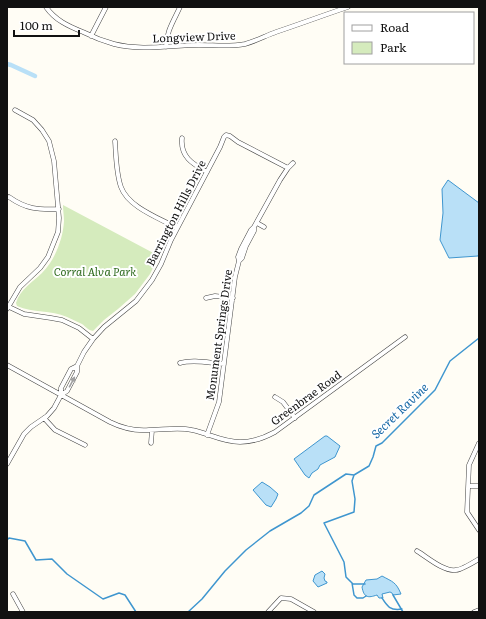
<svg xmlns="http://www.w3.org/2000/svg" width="486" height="619" viewBox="0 0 486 619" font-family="Literata,serif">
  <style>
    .green { fill: #d5ebbd }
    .water { fill: #b9e0f7; stroke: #3f96cf }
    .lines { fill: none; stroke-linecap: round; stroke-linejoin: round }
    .stream { stroke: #3f96cf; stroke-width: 1.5 }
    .canal { stroke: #b9e0f7; stroke-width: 4.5 }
    .street-casing { stroke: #444; stroke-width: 5 }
    .street { stroke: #fff; stroke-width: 4 }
    .oneway { fill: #a0a0a0 }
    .labels { text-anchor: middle; stroke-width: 4; stroke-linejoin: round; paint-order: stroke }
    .street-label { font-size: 11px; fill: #111; stroke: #fff }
    .park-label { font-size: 11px; font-style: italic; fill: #2f6b1f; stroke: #fff }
    .water-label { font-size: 12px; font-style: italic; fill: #1768a6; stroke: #fff }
  </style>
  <rect width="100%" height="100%" fill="#fffdf5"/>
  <path class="green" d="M63,205L159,256L150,274L135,294L118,309L104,320L93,331C88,330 86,327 82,324C77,322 72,319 67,317C51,310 33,313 17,306L16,303C20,289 33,282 42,273C55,260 63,239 64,221C64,216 63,211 63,205Z"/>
  <path class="water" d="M448,180L479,203V254L478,256L449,258L440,240L443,213L442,189Z
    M325,436H327L340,446L335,457L320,465L318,469L312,473L309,478L305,475L294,459Z
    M262,482L270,487L278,494L276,499L271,507L266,505L253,490Z
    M322,571L325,574L324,578L325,581L327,582V583L318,587L313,581L315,575Z
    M382,576C393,582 396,582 401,594L393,595L392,593L390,592L382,594L383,598H379L377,595C368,598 364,598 362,587L366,580L377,579Z"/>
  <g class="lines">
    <path class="stream" d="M354,475L352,481L355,499L354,512L324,523L344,562L346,577L353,584H365
      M7,540L9,538L25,541L36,560L52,559L67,574L103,599L119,593L125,595L136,612
      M352,583L354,595L357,598H363L366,596
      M393,595L403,612
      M382,598C387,606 390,611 402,609
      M188,612L202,599L225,571L246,550L270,531L301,513L309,506L314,495L346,474L354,475L369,466L373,457L376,446L382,443L435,390L450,361L479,338"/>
    <path class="canal" d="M7,64L11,65L35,76"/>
    <g class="street-casing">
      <path id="street" d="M46,7C55,20 68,26 83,32C93,37 103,41 114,44C142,51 171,45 199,45C215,45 229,47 245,44C256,41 265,36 276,32C300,24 324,15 348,7
        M91,36L106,7
        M166,47C166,32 174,20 180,7
        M182,138C180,157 193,164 207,172
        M115,141C116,155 116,173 121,187C128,207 159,218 177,228
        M9,197C26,209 38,210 59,209
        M257,223L264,227
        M239,261L242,258L246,246L254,231V227
        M206,298L215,296L233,298
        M7,306L24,314L51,318L62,320L79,328L93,339
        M7,309L20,287L40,268L48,257L58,232L59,218L54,161L49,141L42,130L33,120L15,110
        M180,363C194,359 209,363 224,364
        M7,365L110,422C122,428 135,431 149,430C163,430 178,427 192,430C208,433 222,442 240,442C252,442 264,438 275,432L405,337
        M61,395V388L71,369L77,366L84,352L93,339L104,327L136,301L152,280L161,264L171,240L220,147L224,137L226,135L230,136L238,142L288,168
        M275,397L283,402L295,418
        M44,418L55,430L85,445
        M207,435L219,402L235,277L239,261L238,257L241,249L251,230L254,227L280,180L288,168L293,163
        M151,443L152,430
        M479,443L469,465L467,512L479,530
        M7,464L24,434L31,427L47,416L54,408L61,395L67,391L77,372V366
        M468,486H479
        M417,551C427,557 444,572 456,570C461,570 474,562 479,559
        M13,594L23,612
        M268,612L281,598L291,599L314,612
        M474,612L479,610"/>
    </g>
    <use href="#street" class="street"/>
  </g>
  <defs><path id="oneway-solid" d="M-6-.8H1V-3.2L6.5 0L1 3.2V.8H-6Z"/></defs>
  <use class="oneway" href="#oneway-solid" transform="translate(72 382) rotate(-62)"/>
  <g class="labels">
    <g class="street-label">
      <text transform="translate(194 37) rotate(-2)" y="4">Longview Drive</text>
      <text transform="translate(176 213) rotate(-63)" y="4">Barrington Hills Drive</text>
      <text transform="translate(219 335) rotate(-82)" y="4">Monument Springs Drive</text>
      <text transform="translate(306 398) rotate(-36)" y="4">Greenbrae Road</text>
    </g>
    <g class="park-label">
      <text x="95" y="276">Corral Alva Park</text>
    </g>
    <g class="water-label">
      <text transform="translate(400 411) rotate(-44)" y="4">Secret Ravine</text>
    </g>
  </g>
  <rect width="486" height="619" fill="none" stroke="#111111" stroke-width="16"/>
  <rect x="344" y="12" width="130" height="52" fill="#ffffff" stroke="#a0a0a0"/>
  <rect x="352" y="25" width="20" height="6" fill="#ffffff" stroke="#a0a0a0"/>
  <text x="380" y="32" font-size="12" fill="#111111">Road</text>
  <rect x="352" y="42" width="20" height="12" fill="#d5ebbd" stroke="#a0a0a0"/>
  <text x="380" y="52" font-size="12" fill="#111111">Park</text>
  <path d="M14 30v6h65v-6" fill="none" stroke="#111111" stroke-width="2"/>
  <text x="20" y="30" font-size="12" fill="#111111" stroke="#ffffff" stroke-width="3" paint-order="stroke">100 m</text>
</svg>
